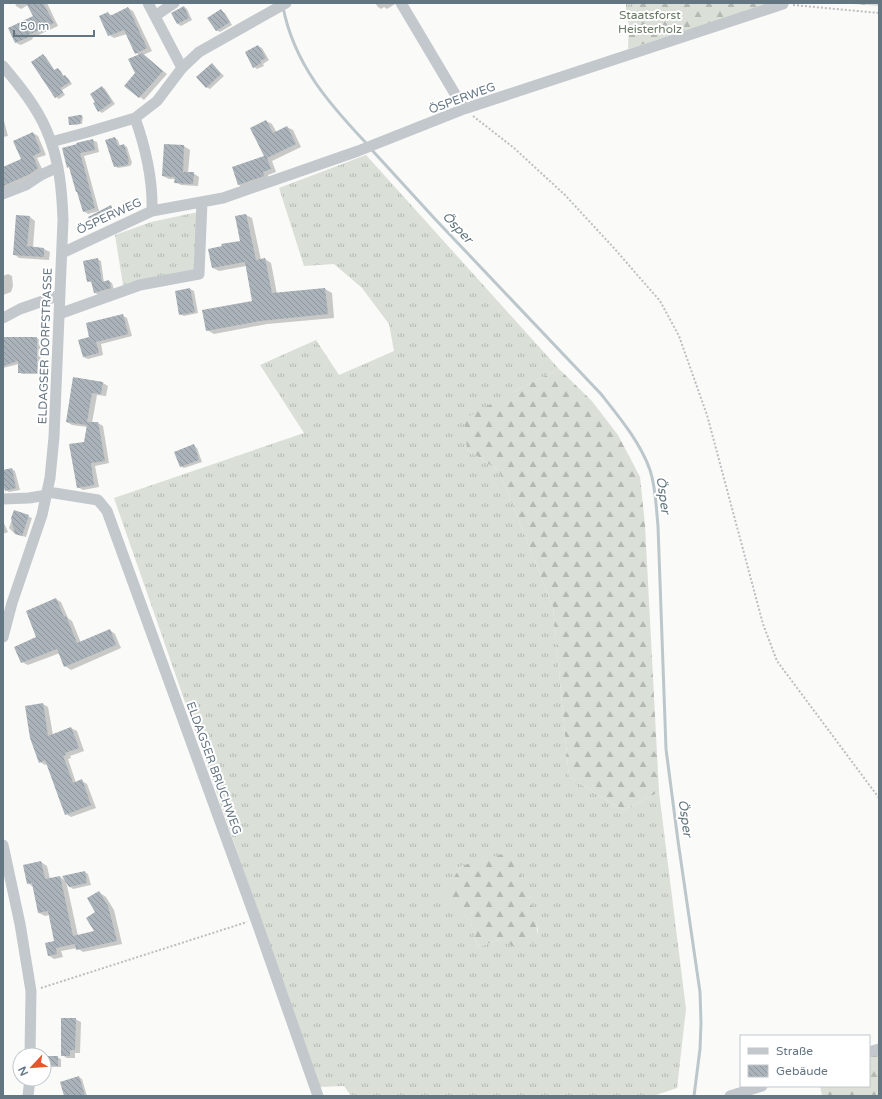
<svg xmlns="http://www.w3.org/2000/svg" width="882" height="1099" viewBox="0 0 882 1099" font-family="'Varela Round',sans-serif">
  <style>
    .grass { fill: url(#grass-tufts); fill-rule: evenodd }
    .forest { fill: url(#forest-firs) }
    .shadow { fill: #0003 }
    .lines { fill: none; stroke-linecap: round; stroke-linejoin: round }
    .stream { stroke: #bbc7cb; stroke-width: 3 }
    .building { fill: url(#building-back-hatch) }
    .path { stroke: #bbbfc2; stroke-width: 2; stroke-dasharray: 2 2; stroke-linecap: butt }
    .minor { stroke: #c3c8cc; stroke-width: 11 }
    .labels { text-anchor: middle; stroke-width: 4; stroke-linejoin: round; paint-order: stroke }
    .park-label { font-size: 12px; fill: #687a64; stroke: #fff }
    .street-label { font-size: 12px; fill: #657683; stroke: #fff }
    .water-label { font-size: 13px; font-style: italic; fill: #60757c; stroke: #fff }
  </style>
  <defs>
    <pattern id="grass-tufts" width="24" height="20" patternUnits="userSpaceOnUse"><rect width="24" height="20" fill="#dadfd7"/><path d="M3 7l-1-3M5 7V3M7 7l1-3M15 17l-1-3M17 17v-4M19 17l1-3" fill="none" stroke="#b4b9b4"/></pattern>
    <pattern id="forest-firs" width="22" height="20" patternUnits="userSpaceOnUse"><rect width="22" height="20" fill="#dadfd7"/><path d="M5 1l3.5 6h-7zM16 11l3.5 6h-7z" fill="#b4b9b4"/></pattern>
    <pattern id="building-back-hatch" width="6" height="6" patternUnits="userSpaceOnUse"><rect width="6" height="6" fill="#aab3b9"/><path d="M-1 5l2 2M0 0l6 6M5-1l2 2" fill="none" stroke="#8e969c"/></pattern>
  </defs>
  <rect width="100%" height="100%" fill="#fafaf8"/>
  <path class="grass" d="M626,3H638L629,24L626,17Z
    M366,155L559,369L511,393L467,449L499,471L553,607L569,777L623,810L659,792L686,1009L677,1088L653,1096H351L344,1086L319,1087L114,498L304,433L260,365L316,340L339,375L394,351L389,324L362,288L334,264L304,266L279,188ZM461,866L529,897L538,929V937L501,939L478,947L470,920L444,895Z
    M198,212L196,272L123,285L115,235L151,222Z"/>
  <path class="forest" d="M638,3H773L628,49L629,24Z
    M838,3H879V6Z
    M559,369L591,400L618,435L640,477L645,525L659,792L623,810L569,777L553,607L499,471L467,449L464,419L511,393Z
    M510,852C521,877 537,909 538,937L522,952L501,939L478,947L470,920L443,895L461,866Z
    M879,1051V1096H822L820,1086H869V1054Z"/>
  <path class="shadow" d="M15,3H47L58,26L32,38L33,39L21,45L16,43L34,17L28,5L21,9L16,6Z
    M375,3H394L395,4L387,9L384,7L381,9L378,7Z
    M184,7L187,9L192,20L181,26L178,24Z
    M128,8L133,11L152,51L143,55L167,74L144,100L126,86L137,73L140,55L136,53L127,34L114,38L109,35L108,13L113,16Z
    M221,11L225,13L232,25L220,32L216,30Z
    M258,46L262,48L269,60L263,64L264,66L257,69L254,67L246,53Z
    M43,55L46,57L55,71L58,69L61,71L64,77L68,78L72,84L62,90L65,95L59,99L56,97Z
    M212,64L224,76L210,89L206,87Z
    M102,87L105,89L115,104L102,113L99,111L96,102Z
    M82,116L83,117L82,124L70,125L69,118Z
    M3,117L8,136L3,137Z
    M266,121L272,124L277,133L287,127L293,130L301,147L272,161L276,172L268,175L269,179L244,188L239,185L266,156Z
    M33,133L38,136L46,155L37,158L43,171L3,190V168L22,159Z
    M115,138L118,140L120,146L124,145L127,147L132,163L130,166L118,168L115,166Z
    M92,140L97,142L99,152L84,156L99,211L88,214L84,211L63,149Z
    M165,145L184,146L190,150L188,173H193L199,177L198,186L181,185L176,182V179H169L163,176Z
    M111,207L115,213L94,224H92L89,218Z
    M246,215L252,218L261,260L265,259L271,263L277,294L325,289L332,293L334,318L267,324L214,334L207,330L253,301L246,266L219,271L213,268L241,242Z
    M30,217L35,221L33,248L44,249L50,252L49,260L19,258L14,254Z
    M97,259L101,261L104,283L109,281L112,283L114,290L99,295L95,293L93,283L87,281Z
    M8,274L12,276L13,286L11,292L3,295V276Z
    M190,289L194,291L198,313L184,316L180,314L176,292Z
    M122,315L127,318L132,336L101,344L103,355L88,359L83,357L90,338Z
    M3,338H37L40,340L41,374H22L19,372V364L3,368Z
    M74,378L103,383L108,386L106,396L97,395L92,423H98L103,426L109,463L95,466L99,487L83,490L78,487L87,427L72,425L67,422Z
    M194,446L197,448L202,462L184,468L180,466Z
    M12,469L15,471L20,490L9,492L6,490L3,480V471Z
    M15,511L32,518L26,537L15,534L9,528Z
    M3,521L8,532L3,534Z
    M56,599L61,602L68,618L72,621L81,643L110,630L115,634L121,648L71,670L65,666L60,653L28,665L22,662L37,638Z
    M43,704L48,707L53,735L71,728L77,731L84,751L70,756L71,758L68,759L76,783L82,781L87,784L96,808L71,817L66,814L48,764L45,765L40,762Z
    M41,862L47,866L50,879L60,877L66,881L85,872L88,874L91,885L73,889L70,887L66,881L78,936L95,932L100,893L106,897L114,910L122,944L83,952L77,948L61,951L63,957L54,959L48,955L55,941L49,915L45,916L39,913L33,887L28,883Z
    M75,1019L81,1022L80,1053H75V1058H67L62,1055Z
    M57,1057L61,1059V1067H48L44,1064Z
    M78,1077L82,1079L87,1096H65Z"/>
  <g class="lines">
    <path class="stream" d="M283,7C294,64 329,104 368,145
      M371,149L435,219L601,394C620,418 640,442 650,470C656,488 656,507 658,526L666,749L678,841L700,992L701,1023L700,1049L694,1096"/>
  </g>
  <path class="building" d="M26,3H43L54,23L28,35L29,37L15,43L8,28L33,16Z
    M184,6L189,18L177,24L171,13Z
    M128,7L147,48L135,54L124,30L108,36L99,16L108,12L110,16Z
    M221,9L230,22L216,31L207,18Z
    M258,45L266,58L260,61L261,63L253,68L245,52Z
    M142,53L163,71L139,98L124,86L135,73L128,59Z
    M43,54L54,70L58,68L63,76L65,75L70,82L60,88L63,93L55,98L31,62Z
    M212,63L221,74L206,88L196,77Z
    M102,86L112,102L98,112L93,103L95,102L90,94Z
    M79,115H82L80,124L69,125L68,117Z
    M266,120L273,133L287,126L296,144L267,158L271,169L263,172L264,176L238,185L232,167L264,156L250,128Z
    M33,132L41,152L33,156L38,168L30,174L3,186V167L21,159L13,141Z
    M115,137L118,146L124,144L129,161L127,165L114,167L105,140Z
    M93,139L95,150L80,153L95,208L83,212L77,192H76L69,167L67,168L62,148L77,144L76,143Z
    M164,144L184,145L183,172H194L193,184L174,183L175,177L162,176Z
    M111,205L114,213L91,224L88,217Z
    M246,214L256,260L265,258L272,293L325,288L328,314L260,321L206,331L202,310L252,301L245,262L212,268L208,249L222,246L221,244L240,241L235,216Z
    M16,215L30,216L27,246L44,248V257L13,255Z
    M98,258L102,282L109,280L111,288L94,293L91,281L87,282L83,261Z
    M190,288L195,312L179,315L175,291Z
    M123,314L128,334L96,342L99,353L83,357L78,340L89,337L86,323Z
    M3,337H37V373H18V361L3,366Z
    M73,377L103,382L101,394L92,393L87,422H98L105,461L91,463L94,485L77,488L69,444L84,442L87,425L66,422Z
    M194,444L199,460L180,467L174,452Z
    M12,468L16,488L5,491L3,484V470Z
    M14,510L29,515L22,536L15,534L11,518Z
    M56,598L64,617L66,616L77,643L110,629L116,645L64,667L57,649L21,663L14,647L36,637L26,611Z
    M43,703L48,736L71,727L79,748L65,753L66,755L63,756L73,783L82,779L91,805L65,815L45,760L39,763L30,738L25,706Z
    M41,861L45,879L60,876L73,936L94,931L86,918L95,912L87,898L99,891L108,906L117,941L76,950L75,944L56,948L57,954L48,956L45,943L54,941L48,911L38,913L32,883L27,884L23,865Z
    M85,871L87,883L69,887L62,876Z
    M61,1018H76L75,1050H70V1056H61Z
    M44,1056H58V1066L44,1065Z
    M79,1076L85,1096H64L60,1082Z"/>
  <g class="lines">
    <path class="path" d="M793,5L879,13
      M473,116L514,148L565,195L613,247L660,301L679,336L707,415L763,624L777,661L879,798
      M41,988L247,922"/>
    <path class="minor" d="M148,3L182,68
      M401,3L464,109
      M155,16L174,3
      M3,66C19,85 36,106 46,129C59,158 62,189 63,220L54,437L50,478L42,515L12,603L3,637
      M135,118C146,149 153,178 152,211
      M51,142L88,132L135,118L157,101L182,68L199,52L286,3
      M3,194L26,185L41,175L58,167
      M62,253L152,211L223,198L358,151L464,109L783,4
      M59,314L140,285L199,274L202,202
      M3,318L20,309L60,295
      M48,492L98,500L107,511L256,920L318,1096
      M3,499L29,498L47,495
      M3,845L20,924L31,991L30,1055
      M869,1052L879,1049
      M28,1096L30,1079
      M730,1096L762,1086"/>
  </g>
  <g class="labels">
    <g class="park-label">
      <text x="650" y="19">Staatsforst<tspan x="650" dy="14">Heisterholz</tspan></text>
    </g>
    <g class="street-label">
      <text transform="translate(462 98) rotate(-20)" y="4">ÖSPERWEG</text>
      <text transform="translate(109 216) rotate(-25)" y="4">ÖSPERWEG</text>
      <text transform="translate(45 346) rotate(-88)" y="4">ELDAGSER DORFSTRASSE</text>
      <text transform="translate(214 768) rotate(70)" y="4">ELDAGSER BRUCHWEG</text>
    </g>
    <g class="water-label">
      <text transform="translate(458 227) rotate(47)" y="5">Ösper</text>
      <text transform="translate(664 495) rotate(82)" y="5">Ösper</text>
      <text transform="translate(686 818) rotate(82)" y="5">Ösper</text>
    </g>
  </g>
  <rect width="882" height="1099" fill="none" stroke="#657683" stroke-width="8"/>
  <rect x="740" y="1035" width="130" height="52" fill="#ffffff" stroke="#c1c8cd"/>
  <rect x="748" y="1048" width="20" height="6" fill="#c3c8cc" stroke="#c1c8cd"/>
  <text x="776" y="1055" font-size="12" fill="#657683">Straße</text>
  <rect x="748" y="1065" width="20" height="12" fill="url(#building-back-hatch)" stroke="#c1c8cd"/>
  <text x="776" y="1075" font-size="12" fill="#657683">Gebäude</text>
  <g transform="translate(32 1067) rotate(244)"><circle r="19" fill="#ffffff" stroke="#c1c8cd"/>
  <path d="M0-3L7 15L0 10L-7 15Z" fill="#e4572e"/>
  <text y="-6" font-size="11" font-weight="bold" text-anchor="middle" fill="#657683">N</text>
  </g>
  <path d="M14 30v6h80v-6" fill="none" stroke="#657683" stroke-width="2"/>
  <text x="20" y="30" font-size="12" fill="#657683" stroke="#ffffff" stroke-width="3" paint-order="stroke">50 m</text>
</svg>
